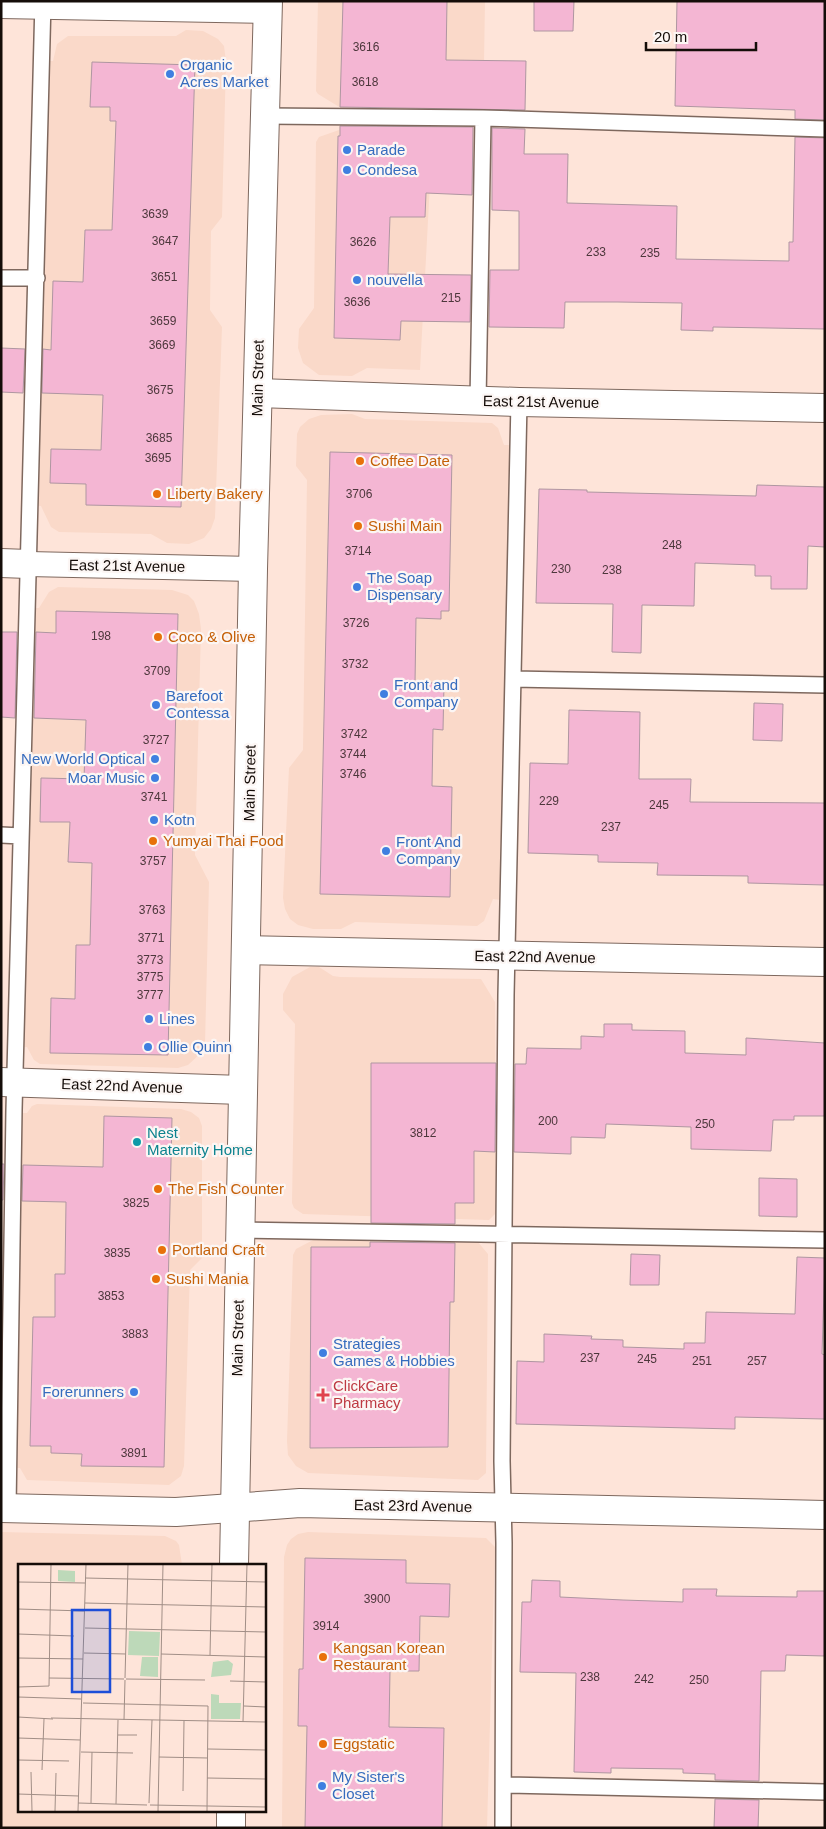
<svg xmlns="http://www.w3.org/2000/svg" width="826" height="1829" viewBox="0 0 826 1829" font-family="Arial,sans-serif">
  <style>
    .built { fill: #fad9c9 }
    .building { fill: #f4b6d3; stroke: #af96a1 }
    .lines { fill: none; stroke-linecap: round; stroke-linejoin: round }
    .service-casing { stroke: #7e685e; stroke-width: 18 }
    .pedestrian-casing { stroke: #7e685e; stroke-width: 26 }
    .minor-casing { stroke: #7e685e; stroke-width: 30 }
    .secondary-casing { stroke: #7e685e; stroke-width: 30 }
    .service { stroke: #fff; stroke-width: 15 }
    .pedestrian { stroke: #fff; stroke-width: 24 }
    .minor { stroke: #fff; stroke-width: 28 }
    .secondary { stroke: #fff; stroke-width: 28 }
    .shop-dot { fill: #3f7fe0; stroke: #fcf6f4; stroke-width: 2 }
    .food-dot { fill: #e8710a; stroke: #fcf6f4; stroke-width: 2 }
    .culture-dot { fill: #0f9aa8; stroke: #fcf6f4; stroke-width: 2 }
    .health-dot { fill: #e0444e; stroke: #fcf6f4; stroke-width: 2 }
    .labels { text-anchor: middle; stroke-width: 4.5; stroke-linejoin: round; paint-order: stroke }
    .number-label { font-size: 12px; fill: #4d373c }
    .shop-label { font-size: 15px; fill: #366cbe; stroke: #fcf6f4; text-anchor: start }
    .street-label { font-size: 15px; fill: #150d09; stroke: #fcf6f4 }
    .food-label { font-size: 15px; fill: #c56008; stroke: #fcf6f4; text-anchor: start }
    .culture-label { font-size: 15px; fill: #0d838f; stroke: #fcf6f4; text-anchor: start }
    .health-label { font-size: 15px; fill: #be3a42; stroke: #fcf6f4; text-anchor: start }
    .inset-road { fill: none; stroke: #a18e86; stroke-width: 1 }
    .view { fill: #1d4ed8; fill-opacity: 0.15; stroke: #1d4ed8; stroke-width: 2.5 }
    .inset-edge { fill: none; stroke: #150d09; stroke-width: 2.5 }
  </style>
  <rect width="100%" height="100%" fill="#fee4d9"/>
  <path class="built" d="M318,1H485L482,184L430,183L420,370L367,368L352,376L319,375L303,363L298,348L299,329L314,308L316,142L319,137L339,130L341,108L318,94L316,91Z
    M186,30L203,31L218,39L224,46L226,62L222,217L211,231L210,310L222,327L215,518L211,529L204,538L189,544L167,543L151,534L59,532L51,527L41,506L31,505L41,61H53L57,44L68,36H176Z
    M352,414L365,419L492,423L498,428L504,445H518L508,901L493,899L484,921L477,926L355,922L341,929H313L298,925L290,919L285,909L283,898L289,768L303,750L307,480L296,466L297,434L300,427L309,419L321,415Z
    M58,587L172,590L188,595L194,601L199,614L201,629L195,855L209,882L205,1044L202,1052L188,1065L178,1068L40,1064L34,1060L27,1047L16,1048L26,608H39L49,592Z
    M310,967H319L333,976L340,977L481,979L495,1002L496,1213L489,1220L303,1214L294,1208L292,1203L295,1024L283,1010V994L292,977Z
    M37,1104L181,1109L191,1112L199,1118L202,1126V1258L190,1270L184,1466L181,1476L169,1485L27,1480L20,1468H8L14,1113H27L32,1106Z
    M315,1239L477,1241L488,1254L486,1473L478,1480L308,1473L296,1466L288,1455L287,1441L293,1255L296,1249Z
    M1,1532L165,1536L176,1541L179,1545L182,1565H19V1810H180V1828H1Z
    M308,1532L486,1538L495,1547L487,1828H282L284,1557L287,1545L291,1539L298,1534Z"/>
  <path class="building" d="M343,1H447L446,60L526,61L525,110L340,107Z
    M534,1H574L573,31H534Z
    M677,1H825V120L795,119V110L675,106Z
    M92,62L195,65L181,507L86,505V484L50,483L51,449L101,450L103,395L42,393L43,349L51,350L53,281L83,282L85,230H112L116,121H110V107H90Z
    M340,126L473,127L472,195L426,193L425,217H390L388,274L471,275L470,322L401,321L400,340L334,338L338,136H340Z
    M492,128L525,129L524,154H568L567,203L677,206L676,259L789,261V242H793L795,137L825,138V329L713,327V331L681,330L682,303L618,302H565L564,328L489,327L490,270H519V211L492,210Z
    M1,348L25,349L23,393L1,392Z
    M330,452L452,455L449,611H441V619L416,618L415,683H444L443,730L433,729L432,786L452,787L450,897L320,894Z
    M757,485L825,487V547L808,546L807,589H771V576H755V565L695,563L694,606L642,605L641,653L612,652L613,604L536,603L539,489L587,490V492L756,496Z
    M56,611L178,614L168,1055L50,1053L51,998L75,999L76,945H90L92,863L68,862L70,822H40L41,778L84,779L86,720L34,718L36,632L56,633Z
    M1,632H17L15,718L1,717Z
    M754,703L783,704L782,741L753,740Z
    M569,710L640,712L639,779H691L690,802L825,803V885L748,883V876L657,875L658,863L598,862V855L528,853L530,763L568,764Z
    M604,1024H632V1030L685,1031V1053L746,1055V1038L825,1043V1116H794V1120H773L771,1151L691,1149V1127L606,1124L605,1138L571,1137V1154L514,1152L515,1064H526L527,1048L581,1049V1036L604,1037Z
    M371,1063H496L495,1152L474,1151V1203H455V1224L371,1223Z
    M104,1116L172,1118L164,1467L81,1466L82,1454L51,1453V1446H30L33,1317H55V1274H65L66,1202L22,1201L23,1165L103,1167Z
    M1,1164H4L3,1200H1Z
    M759,1178L797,1179V1217L759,1216Z
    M370,1242L455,1243L454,1302H450L448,1447L310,1448L311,1247H370Z
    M631,1254L660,1255L659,1285H630Z
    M797,1257L825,1258L822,1354L825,1355V1419L735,1417V1429L516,1424L517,1361L544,1362V1334L592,1336L591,1339L623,1340V1347L684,1349V1343H705L706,1312L795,1314Z
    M305,1558L406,1560V1583L450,1584L449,1617L420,1616L419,1671H390L389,1727L444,1728L442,1828H305L307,1726H298L299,1669H303Z
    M532,1580L560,1581V1597L623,1600L683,1602V1589H717L716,1596L797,1597V1591H825V1656L786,1655L785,1671H761L759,1781L715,1780V1774L683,1773V1769L611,1768V1773L574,1772L576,1673L520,1672L522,1602H531Z
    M715,1799L759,1800L758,1828H714Z"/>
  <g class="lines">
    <g class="service-casing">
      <path id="service" d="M265,116L483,118L825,129
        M1,278H37
        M478,401L483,118
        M513,679L825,685
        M1,835L21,836
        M240,1230L825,1240
        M8,1508L14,1110L43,1
        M505,1785L825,1792
        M503,1828L504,1543L502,1461L506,995L519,402"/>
    </g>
    <g class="pedestrian-casing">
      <path id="pedestrian" d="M28,564L253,569"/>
    </g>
    <g class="minor-casing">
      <path id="minor" d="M1,4L267,9
        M258,393L519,402L825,408
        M1,563L28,564
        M246,950L825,962
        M1,1082L242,1090
        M1,1508L176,1512L300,1503L825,1515"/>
    </g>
    <g class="secondary-casing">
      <path id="secondary" d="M234,1565L253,569L268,1
        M231,1828V1810"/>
    </g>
    <use href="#service" class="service"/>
    <use href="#pedestrian" class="pedestrian"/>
    <use href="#minor" class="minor"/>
    <use href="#secondary" class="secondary"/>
  </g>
  <g class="shop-dot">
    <circle cx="170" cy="74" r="5"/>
    <circle cx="347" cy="150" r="5"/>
    <circle cx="347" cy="170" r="5"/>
    <circle cx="357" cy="280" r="5"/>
    <circle cx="357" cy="587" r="5"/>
    <circle cx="384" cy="694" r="5"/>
    <circle cx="156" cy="705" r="5"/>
    <circle cx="155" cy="759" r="5"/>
    <circle cx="155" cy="778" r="5"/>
    <circle cx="154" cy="820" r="5"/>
    <circle cx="386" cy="851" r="5"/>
    <circle cx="149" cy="1019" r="5"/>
    <circle cx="148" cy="1047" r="5"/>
    <circle cx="323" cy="1353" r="5"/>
    <circle cx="134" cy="1392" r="5"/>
    <circle cx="322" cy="1786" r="5"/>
  </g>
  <g class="food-dot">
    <circle cx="360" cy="461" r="5"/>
    <circle cx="157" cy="494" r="5"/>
    <circle cx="358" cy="526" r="5"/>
    <circle cx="158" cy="637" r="5"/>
    <circle cx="153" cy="841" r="5"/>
    <circle cx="158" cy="1189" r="5"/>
    <circle cx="162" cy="1250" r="5"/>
    <circle cx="156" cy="1279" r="5"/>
    <circle cx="323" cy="1657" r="5"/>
    <circle cx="323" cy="1744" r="5"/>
  </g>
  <circle class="culture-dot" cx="137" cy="1142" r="5"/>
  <path class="health-dot" d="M320.5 1387.5h5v5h5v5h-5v5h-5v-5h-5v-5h5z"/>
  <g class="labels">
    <g class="number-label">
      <text x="366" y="51">3616</text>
      <text x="365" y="86">3618</text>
      <text x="155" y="218">3639</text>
      <text x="165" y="245">3647</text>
      <text x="363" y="246">3626</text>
      <text x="596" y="256">233</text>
      <text x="650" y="257">235</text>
      <text x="164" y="281">3651</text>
      <text x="451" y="302">215</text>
      <text x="357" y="306">3636</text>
      <text x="163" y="325">3659</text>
      <text x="162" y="349">3669</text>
      <text x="160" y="394">3675</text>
      <text x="159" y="442">3685</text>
      <text x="158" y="462">3695</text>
      <text x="359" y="498">3706</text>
      <text x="672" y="549">248</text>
      <text x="358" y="555">3714</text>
      <text x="561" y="573">230</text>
      <text x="612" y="574">238</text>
      <text x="356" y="627">3726</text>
      <text x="101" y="640">198</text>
      <text x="355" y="668">3732</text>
      <text x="157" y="675">3709</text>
      <text x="354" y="738">3742</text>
      <text x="156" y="744">3727</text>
      <text x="353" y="758">3744</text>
      <text x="353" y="778">3746</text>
      <text x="154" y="801">3741</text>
      <text x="549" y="805">229</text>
      <text x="659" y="809">245</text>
      <text x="611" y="831">237</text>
      <text x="153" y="865">3757</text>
      <text x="152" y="914">3763</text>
      <text x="151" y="942">3771</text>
      <text x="150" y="964">3773</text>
      <text x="150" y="981">3775</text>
      <text x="150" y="999">3777</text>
      <text x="548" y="1125">200</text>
      <text x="705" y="1128">250</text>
      <text x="423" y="1137">3812</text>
      <text x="136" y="1207">3825</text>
      <text x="117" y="1257">3835</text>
      <text x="111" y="1300">3853</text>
      <text x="135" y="1338">3883</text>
      <text x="590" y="1362">237</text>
      <text x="647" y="1363">245</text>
      <text x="702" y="1365">251</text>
      <text x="757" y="1365">257</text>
      <text x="134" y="1457">3891</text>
      <text x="377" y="1603">3900</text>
      <text x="326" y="1630">3914</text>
      <text x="590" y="1681">238</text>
      <text x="644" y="1683">242</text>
      <text x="699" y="1684">250</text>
    </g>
    <g class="shop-label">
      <text x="180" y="70">Organic<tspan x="180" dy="17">Acres Market</tspan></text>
      <text x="357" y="155">Parade</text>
      <text x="357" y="175">Condesa</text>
      <text x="367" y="285">nouvella</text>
      <text x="367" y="583">The Soap<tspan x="367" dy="17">Dispensary</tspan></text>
      <text x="394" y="690">Front and<tspan x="394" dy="17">Company</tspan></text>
      <text x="166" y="701">Barefoot<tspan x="166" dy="17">Contessa</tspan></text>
      <text x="145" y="764" text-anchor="end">New World Optical</text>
      <text x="145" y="783" text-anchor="end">Moar Music</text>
      <text x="164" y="825">Kotn</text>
      <text x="396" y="847">Front And<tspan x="396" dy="17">Company</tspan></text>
      <text x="159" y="1024">Lines</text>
      <text x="158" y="1052">Ollie Quinn</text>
      <text x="333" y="1349">Strategies<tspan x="333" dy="17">Games &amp; Hobbies</tspan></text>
      <text x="124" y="1397" text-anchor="end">Forerunners</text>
      <text x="332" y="1782">My Sister's<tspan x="332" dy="17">Closet</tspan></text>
    </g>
    <g class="street-label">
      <text transform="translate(258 378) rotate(-89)" y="5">Main Street</text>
      <text transform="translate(541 402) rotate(1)" y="5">East 21st Avenue</text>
      <text transform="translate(127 566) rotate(1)" y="5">East 21st Avenue</text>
      <text transform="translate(250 783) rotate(-89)" y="5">Main Street</text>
      <text transform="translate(535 957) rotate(1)" y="5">East 22nd Avenue</text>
      <text transform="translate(122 1086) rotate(2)" y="5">East 22nd Avenue</text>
      <text transform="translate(238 1338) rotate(-89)" y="5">Main Street</text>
      <text transform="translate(413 1506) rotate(1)" y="5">East 23rd Avenue</text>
    </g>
    <g class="food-label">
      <text x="370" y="466">Coffee Date</text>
      <text x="167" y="499">Liberty Bakery</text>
      <text x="368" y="531">Sushi Main</text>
      <text x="168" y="642">Coco &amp; Olive</text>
      <text x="163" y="846">Yumyai Thai Food</text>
      <text x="168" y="1194">The Fish Counter</text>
      <text x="172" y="1255">Portland Craft</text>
      <text x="166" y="1284">Sushi Mania</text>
      <text x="333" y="1653">Kangsan Korean<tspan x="333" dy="17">Restaurant</tspan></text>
      <text x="333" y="1749">Eggstatic</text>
    </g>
    <g class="culture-label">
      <text x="147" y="1138">Nest<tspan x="147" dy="17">Maternity Home</tspan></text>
    </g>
    <g class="health-label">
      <text x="333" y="1391">ClickCare<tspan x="333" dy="17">Pharmacy</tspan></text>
    </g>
  </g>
  <g transform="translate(18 1564)">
    <rect width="248" height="248" fill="#fee4d9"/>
    <path d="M40,6L57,7V18L40,17ZM111,67L142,68L141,92L110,91ZM124,93H140V113L122,112ZM210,96L215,100L213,111L193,113L195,98ZM193,130L201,131V139H223L222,155H193Z" fill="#bdd9b9"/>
    <path class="inset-road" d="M67,14L248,18M0,18L67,19M67,39L248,43M0,45L66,47M67,64L248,68M0,70L56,72M66,89L108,90M143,90L248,93M192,91L194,0M0,94L65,95M31,114L106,115M107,114L110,0M108,115L187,116M212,117L248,118M0,123L31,122L33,0M0,133L63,135M65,139L190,142L189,247M226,142L248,143M0,153L35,155M33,154L248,158M106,156L107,116M225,158L229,0M100,171H119M0,174L62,176M190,185L248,186M63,188L115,189M141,193L190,194M0,196L51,197M24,206L26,155M13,208L14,247M189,214L248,215M165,227L166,157M0,230L61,232M60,239L129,241M73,239L74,188M131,239L134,156M98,240L100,156M132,241L248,243M37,247L38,209M60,247L68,0M140,247L145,0"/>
    <path class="view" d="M54,46H92V128H54Z"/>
    <rect width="248" height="248" class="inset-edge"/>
  </g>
  <rect width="826" height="1829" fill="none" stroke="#150d09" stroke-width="5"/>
  <path d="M646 42v8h110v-8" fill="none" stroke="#150d09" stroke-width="2.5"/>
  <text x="654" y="42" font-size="15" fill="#150d09" stroke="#fcf6f4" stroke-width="4" paint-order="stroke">20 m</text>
</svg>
